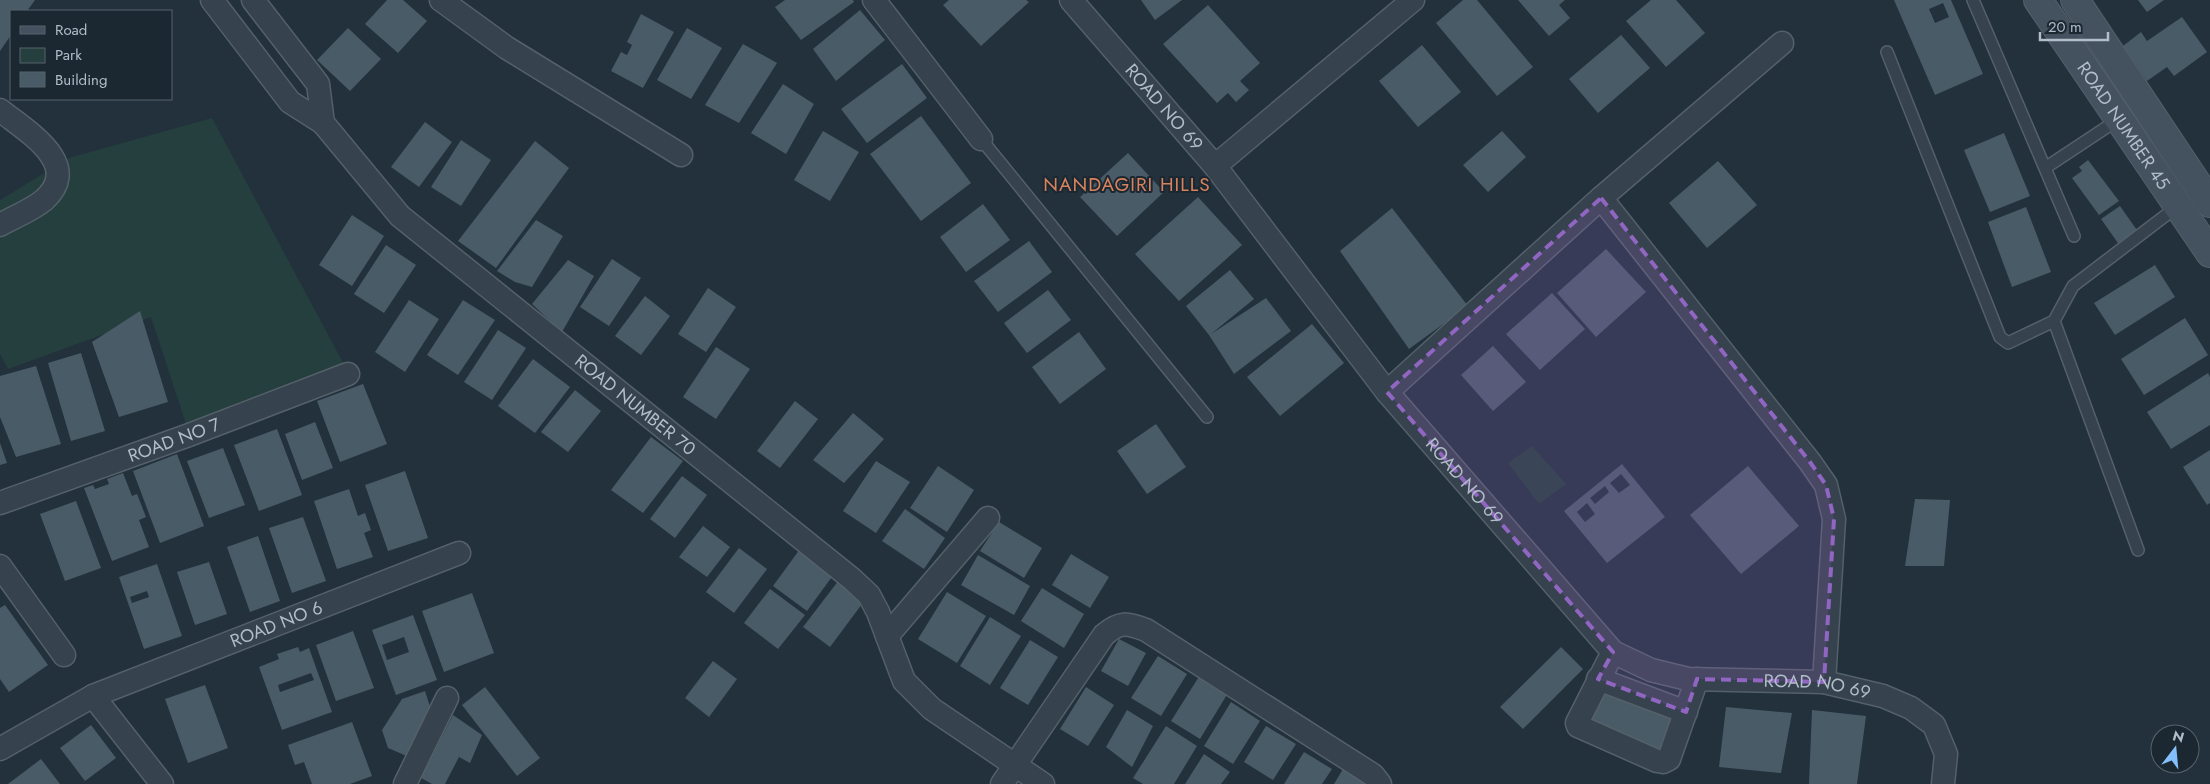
<svg xmlns="http://www.w3.org/2000/svg" width="2210" height="784" viewBox="0 0 2210 784" font-family="Jost,sans-serif">
  <style>
    .green { fill: #253f3e }
    .building { fill: #4a5b68; fill-rule: evenodd }
    .lines { fill: none; stroke-linecap: round; stroke-linejoin: round }
    .lane-casing { stroke: #54606a; stroke-width: 14 }
    .street-casing { stroke: #54606a; stroke-width: 25 }
    .secondary-casing { stroke: #54606a; stroke-width: 30 }
    .lane { stroke: #36424d; stroke-width: 11 }
    .street { stroke: #36424d; stroke-width: 22 }
    .secondary { stroke: #445260; stroke-width: 28 }
    .marked { fill: #9166c3; fill-opacity: 0.2; stroke: #9166c3; stroke-width: 4; stroke-dasharray: 10 6; stroke-linejoin: round }
    .labels { text-anchor: middle; stroke-width: 4; stroke-linejoin: round; paint-order: stroke }
    .street-label { font-size: 18px; fill: #b1bdc8; stroke: #1b2731 }
    .neighbourhood-label { font-size: 19px; letter-spacing: 1px; fill: #d8835d; stroke: #1b2731 }
  </style>
  <rect width="100%" height="100%" fill="#22313c"/>
  <path class="green" d="M212,118L347,370L188,430L151,317L8,369L0,354V200L69,158Z
    M1532,446L1566,484L1539,504L1508,463Z"/>
  <path class="building" d="M0,0H35L27,11H11V35L0,51Z
    M387,0H403L427,21L398,53L365,24Z
    M785,0H853L854,2L801,40L775,7Z
    M949,0H1026L1029,2L981,46L943,5Z
    M1141,0H1182L1155,20Z
    M1463,0H1477L1533,67L1497,96L1436,23Z
    M1518,0H1565L1559,5L1570,18L1549,36Z
    M1651,0H1676L1705,33L1666,67L1626,21Z
    M1894,0H1951L1983,74L1935,95ZM1943,3L1949,17L1935,23L1929,9Z
    M2138,0H2164L2147,12Z
    M1208,5L1260,63L1240,81L1249,90L1236,102L1228,93L1217,103L1163,44Z
    M860,10L885,40L836,81L813,49Z
    M641,14L674,32L643,88L611,71L621,52L627,55L632,45L627,42Z
    M2182,17L2207,52L2174,76L2167,67L2147,81L2123,46L2141,32L2147,41Z
    M348,28L381,59L350,91L317,60Z
    M687,28L722,48L691,99L657,80Z
    M1621,35L1650,68L1598,113L1569,79Z
    M743,44L777,63L739,123L705,105Z
    M1422,45L1461,92L1418,127L1379,81Z
    M902,64L927,98L867,143L841,109Z
    M783,84L814,104L786,154L751,133Z
    M921,116L971,183L921,221L870,154Z
    M425,122L452,142L419,187L391,167Z
    M823,131L859,152L830,201L794,180Z
    M1502,131L1526,157L1488,192L1463,165Z
    M2004,133L2030,196L1990,212L1964,150Z
    M461,140L491,160L461,206L431,187Z
    M535,141L569,168L496,268L458,241Z
    M1128,153L1164,192L1117,236L1080,197Z
    M2088,160L2119,201L2099,215L2072,178L2082,171L2079,167Z
    M1718,161L1757,205L1707,248L1669,203Z
    M1198,197L1242,245L1179,301L1135,254Z
    M983,204L1010,240L966,272L940,237Z
    M2120,206L2139,233L2120,246L2101,219Z
    M2026,207L2051,272L2012,287L1988,222Z
    M1392,208L1468,306L1409,349L1340,251Z
    M352,215L384,236L352,286L319,265Z
    M536,220L563,236L532,287L515,282L497,271Z
    M1029,241L1052,272L998,312L974,281Z
    M386,245L416,265L384,313L354,294Z
    M1606,249L1646,292L1596,337L1557,293Z
    M612,259L641,278L609,326L580,307Z
    M568,260L594,276L562,332L532,304Z
    M2155,265L2175,297L2115,335L2094,303Z
    M1230,270L1254,299L1211,334L1266,298L1291,331L1234,374L1209,335L1186,306Z
    M708,288L736,307L706,352L678,334Z
    M1048,290L1071,320L1027,353L1004,323Z
    M1552,293L1585,329L1540,370L1506,334Z
    M645,296L670,316L641,355L615,336Z
    M409,300L439,319L405,372L375,352Z
    M463,300L495,320L458,375L427,355Z
    M140,311L168,402L119,417L92,342Z
    M2185,318L2208,355L2144,395L2121,359Z
    M1312,324L1344,363L1280,416L1247,377Z
    M498,330L526,348L492,400L464,382Z
    M1079,332L1106,369L1060,404L1032,367Z
    M1493,346L1526,382L1493,411L1461,375Z
    M716,347L750,369L716,419L683,397Z
    M81,353L105,431L71,441L48,363Z
    M533,359L570,387L535,433L498,406Z
    M36,366L61,444L16,457L0,417V376Z
    M2208,373L2210,377V425L2171,449L2147,412Z
    M363,384L387,444L340,462L317,401Z
    M575,390L601,411L568,452L541,432Z
    M795,401L818,419L780,468L757,451Z
    M853,413L884,439L844,483L813,460Z
    M315,422L333,468L302,480L285,434Z
    M1156,424L1186,467L1147,494L1117,451Z
    M277,429L302,495L259,511L234,445Z
    M651,437L683,461L643,513L611,490Z
    M0,443L7,463L0,465Z
    M223,448L245,505L209,518L187,461Z
    M2210,450V503L2207,505L2183,467Z
    M177,454L204,526L160,543L133,471Z
    M876,461L910,482L876,533L843,511Z
    M1622,464L1665,517L1607,563L1564,511ZM1621,474L1630,485L1619,493L1610,483ZM1605,486L1609,492L1595,504L1590,498ZM1587,503L1595,514L1585,522L1577,512Z
    M938,466L974,490L947,532L910,508Z
    M1748,466L1799,526L1741,574L1690,515Z
    M405,471L428,538L388,551L365,485Z
    M123,473L132,496L137,494L146,517L139,520L149,547L112,561L84,488L93,485L95,489L109,484L107,479Z
    M682,476L707,495L675,538L650,519Z
    M349,489L358,516L365,513L371,530L364,533L373,557L337,569L314,501Z
    M1915,499L1950,500L1944,566H1905Z
    M76,501L101,568L65,581L40,514Z
    M905,509L945,538L924,569L882,541Z
    M303,517L326,581L292,593L269,528Z
    M999,522L1042,548L1024,578L980,551Z
    M703,526L730,547L707,577L679,557Z
    M258,536L280,601L250,612L227,547Z
    M739,548L767,569L734,613L706,592Z
    M800,549L834,574L807,611L773,586Z
    M1071,554L1109,577L1090,608L1052,585Z
    M978,555L1030,586L1014,615L961,585Z
    M209,562L227,614L195,625L177,572Z
    M157,564L182,636L144,649L119,577ZM147,591L149,597L132,603L130,597Z
    M839,580L865,600L830,647L803,627Z
    M1042,588L1084,614L1064,648L1021,621Z
    M770,589L805,615L778,649L744,623Z
    M947,592L986,616L957,663L918,639Z
    M472,593L494,653L444,672L422,611Z
    M5,605L48,665L9,692L0,679V608Z
    M413,615L437,680L396,695L372,630ZM404,637L409,652L387,660L382,645Z
    M990,617L1021,636L990,685L960,666Z
    M353,631L374,688L336,701L316,645Z
    M1119,639L1146,653L1128,686L1101,671Z
    M1030,640L1058,657L1028,705L1000,688Z
    M298,647L300,652L309,648L332,712L282,730L259,667L279,659L277,654ZM311,673L314,680L280,692L278,685Z
    M1561,647L1583,669L1523,729L1500,707Z
    M1158,656L1187,674L1161,716L1131,698Z
    M713,661L737,679L709,717L685,698Z
    M1200,675L1228,693L1200,739L1171,721Z
    M205,685L228,748L188,763L165,699Z
    M485,687L540,758L517,776L462,705Z
    M1086,687L1114,705L1088,746L1060,729Z
    M1599,688L1679,718L1657,759L1579,722Z
    M425,691L434,719L409,757L388,748L382,730L402,699Z
    M1231,702L1260,721L1233,764L1204,746Z
    M1726,707L1792,713L1781,773L1719,767Z
    M1127,710L1153,726L1132,767L1106,747Z
    M1812,710L1866,716L1857,784H1809Z
    M453,715L482,735L470,763L459,757L445,784H432L421,778Z
    M352,722L372,776L350,784H312L304,762L295,765L288,745Z
    M91,725L116,758L85,781L60,748Z
    M1166,726L1197,746L1174,784H1143L1133,778Z
    M1266,726L1296,744L1273,780L1244,762Z
    M1304,752L1332,769L1322,784H1284Z
    M1204,754L1230,772L1221,784H1185Z
    M41,759L60,784H8Z
    M1343,769L1366,784H1334Z"/>
  <g class="lines">
    <g class="lane-casing">
      <path id="lane" d="M1973,0L2074,236
        M1887,52L2000,337L2008,343L2054,321
        M981,139L1207,417
        M2045,168L2119,119
        M2138,550L2054,321L2073,286L2178,206"/>
    </g>
    <g class="street-casing">
      <g id="street">
        <path d="M212,0L290,102L323,123"/>
        <path id="s1" d="M253,0L318,84L323,123L400,216L852,579L869,595L878,612L904,681L932,709L1043,784"/>
        <path d="M441,0L507,48L681,155"/>
        <path d="M874,0L981,139"/>
        <path id="s2" d="M1071,0L1215,166L1387,392L1613,652L1651,670L1688,679L1824,682L1883,696L1911,708L1934,725L1946,754L1943,784"/>
        <path d="M0,110C26,131 84,164 44,200C32,210 14,217 0,225"/>
        <path d="M1215,166L1413,0"/>
        <path d="M1601,198L1810,462L1826,485L1834,519L1824,682"/>
        <path d="M1387,392L1601,198L1782,43"/>
        <path id="s3" d="M0,503L189,435L348,374"/>
        <path d="M0,566L64,655"/>
        <path d="M887,636L988,518"/>
        <path d="M1613,652L1577,723L1578,726L1657,761L1663,762L1669,759L1697,679"/>
        <path d="M1598,679L1686,712"/>
        <path d="M93,696L162,784"/>
        <path id="s4" d="M0,749L93,696L459,553"/>
        <path d="M405,784L447,698"/>
        <path d="M1002,784L1104,635C1120,621 1127,623 1146,630L1373,775L1380,784"/>
      </g>
    </g>
    <g class="secondary-casing">
      <g id="secondary">
        <path id="s5" d="M2038,0L2210,253"/>
        <path d="M2075,0L2210,203"/>
      </g>
    </g>
    <use href="#lane" class="lane"/>
    <use href="#street" class="street"/>
    <use href="#secondary" class="secondary"/>
  </g>
  <path class="marked" d="M1601,198L1810,462L1826,485L1834,519L1824,682L1697,679L1686,712L1598,679L1613,652L1387,392Z"/>
  <g class="labels">
    <g class="street-label">
      <text dy="6" stroke="none"><textPath href="#s2" startOffset="142">ROAD NO 69</textPath></text>
      <text dy="6" stroke="none"><textPath href="#s5" startOffset="152">ROAD NUMBER 45</textPath></text>
      <text dy="6" stroke="none"><textPath href="#s1" startOffset="568">ROAD NUMBER 70</textPath></text>
      <text dy="6" stroke="none"><textPath href="#s3" startOffset="185">ROAD NO 7</textPath></text>
      <text dy="6" stroke="none"><textPath href="#s2" startOffset="622">ROAD NO 69</textPath></text>
      <text dy="6" stroke="none"><textPath href="#s4" startOffset="304">ROAD NO 6</textPath></text>
      <text dy="6" stroke="none"><textPath href="#s2" startOffset="1058">ROAD NO 69</textPath></text>
    </g>
    <g class="neighbourhood-label">
      <text x="1127" y="191">NANDAGIRI HILLS</text>
    </g>
  </g>
  <rect x="10" y="10" width="162" height="90" fill="#1b2731" stroke="#57636d"/>
  <rect x="20" y="26" width="25" height="8" fill="#445260" stroke="#57636d"/>
  <text x="55" y="35" font-size="15" fill="#b1bdc8">Road</text>
  <rect x="20" y="48" width="25" height="15" fill="#253f3e" stroke="#57636d"/>
  <text x="55" y="60" font-size="15" fill="#b1bdc8">Park</text>
  <rect x="20" y="72" width="25" height="15" fill="#4a5b68" stroke="#57636d"/>
  <text x="55" y="85" font-size="15" fill="#b1bdc8">Building</text>
  <g transform="translate(2175 749) rotate(16)"><circle r="24" fill="#1b2731" stroke="#57636d"/>
  <path d="M0-4L9 19L0 12L-9 19Z" fill="#83c0fb"/>
  <text y="-8" font-size="14" font-weight="bold" text-anchor="middle" fill="#b1bdc8">N</text>
  </g>
  <path d="M2040 32v8h68v-8" fill="none" stroke="#b1bdc8" stroke-width="2.5"/>
  <text x="2048" y="32" font-size="15" fill="#b1bdc8" stroke="#1b2731" stroke-width="4" paint-order="stroke">20 m</text>
</svg>
